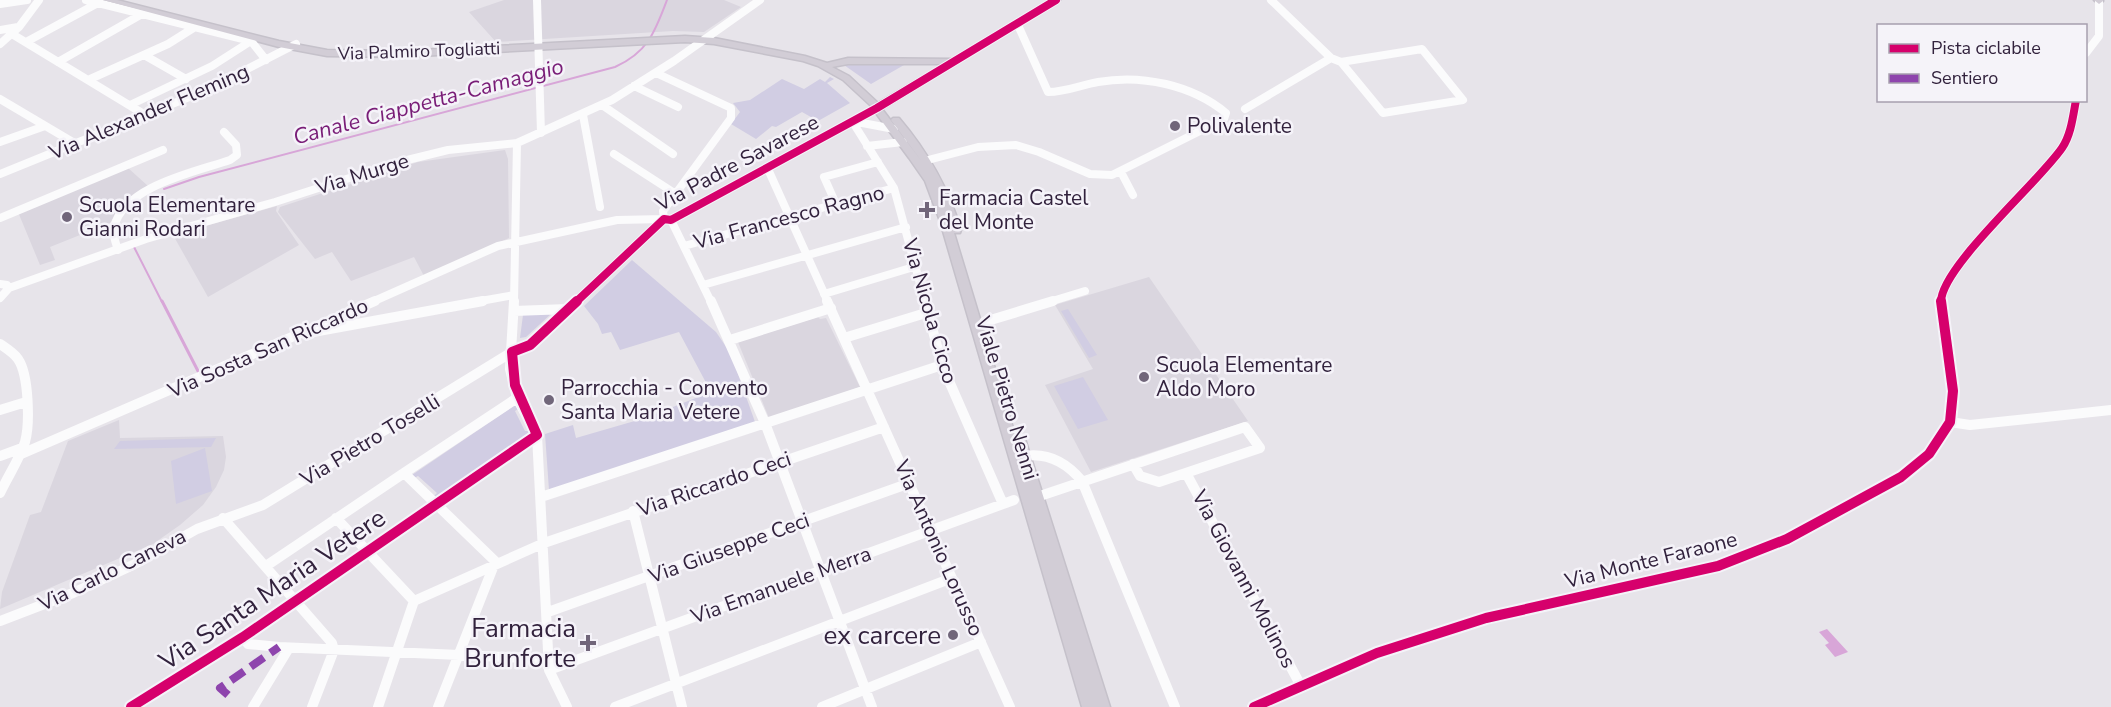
<svg xmlns="http://www.w3.org/2000/svg" width="2111" height="707" viewBox="0 0 2111 707" font-family="'Nunito Sans',sans-serif">
  <style>
    .built { fill: #dad6df }
    .green { fill: #d1cde3 }
    .water { fill: #d8a6d8 }
    .lines { fill: none; stroke-linecap: round; stroke-linejoin: round }
    .stream-far1 { stroke: #d8a6d8; stroke-width: 2 }
    .stream { stroke: #d8a6d8; stroke-width: 3 }
    .major-casing { stroke: #c5c1ca; stroke-width: 3 }
    .minor-far1 { stroke: #fbfbfc; stroke-width: 8 }
    .minor { stroke: #fbfbfc; stroke-width: 10 }
    .major { fill: #d2cdd6; fill-rule: evenodd }
    .quiet { stroke: #8e44ad; stroke-width: 8; stroke-dasharray: 16 8; stroke-linecap: butt }
    .cycleway-far1-casing { stroke: #f5f3f9; stroke-width: 10 }
    .cycleway-casing { stroke: #f5f3f9; stroke-width: 14 }
    .cycleway-far1 { stroke: #d6006c; stroke-width: 8 }
    .cycleway { stroke: #d6006c; stroke-width: 10 }
    .poi-dot { fill: #71667a; stroke: #f5f3f9; stroke-width: 2 }
    .labels { text-anchor: middle; stroke-width: 5; stroke-linejoin: round; paint-order: stroke }
    .far-street-label { font-size: 18px; fill: #32223d; stroke: #f5f3f9 }
    .street-label { font-size: 21px; fill: #32223d; stroke: #f5f3f9 }
    .poi-label { font-size: 21px; fill: #32223d; stroke: #f5f3f9; text-anchor: start }
    .water-label { font-size: 22px; font-style: italic; fill: #791d77; stroke: #f5f3f9 }
    .near-street-label { font-size: 26px; fill: #32223d; stroke: #f5f3f9 }
    .near-poi-label { font-size: 26px; fill: #32223d; stroke: #f5f3f9; text-anchor: end }
  </style>
  <rect width="100%" height="100%" fill="#e7e4ea"/>
  <path class="built" d="M504,0H724L741,7L704,32L673,31L496,42L469,12Z
    M505,150L508,159L509,238L424,276L414,257L351,281L332,252L315,259L278,212L280,207L418,162Z
    M127,167L148,186L126,201L110,223L50,247L55,260L40,265L18,212Z
    M277,206L276,211L299,245L208,297L173,235Z
    M1149,277L1248,421L1091,472L1045,385L1093,369L1055,305Z
    M818,317L820,319L826,318L860,387L769,418L738,342Z
    M119,420L120,438L223,436L226,457L224,470L216,487L203,505L180,525L153,544L0,609L2,592L30,515L41,512L68,441Z"/>
  <path class="green" d="M854,64L904,65L871,84L844,65Z
    M830,77L834,79L827,83L850,103L818,121L802,112L776,127L772,126L756,139L731,124L740,112L733,103L750,100L782,79L804,89L820,79L825,82Z
    M632,260L716,332L731,354L755,422L549,490L545,434L573,425L576,438L645,418L711,392L679,332L620,350L611,332L602,334L598,324L584,306Z
    M1068,309L1097,355L1089,358L1061,311Z
    M551,314L526,337L520,338L523,315Z
    M1083,377L1108,420L1078,429L1054,386Z
    M515,405L518,409L515,411L525,431H528L530,434L437,498L434,496L437,493L418,476L414,478L412,475Z
    M216,438L211,447L114,449L120,441Z
    M205,448L212,491L176,504L171,461Z"/>
  <path class="water" d="M1827,629L1848,652L1835,657L1825,645L1829,643L1819,632Z"/>
  <g class="lines">
    <path class="stream-far1" d="M164,189L199,177L615,67C648,52 655,32 667,0
      M134,247L162,302"/>
    <path class="stream" d="M162,301L199,373"/>
    <g class="major-casing">
      <path id="major" d="M103,0H117L279,41L327,50L400,51L685,36L714,38L805,56L827,63L848,58L952,59L1050,0H1060L882,109L923,163L891,120L893,118H899C928,152 948,187 961,230L960,233H954L1016,438H1025L1026,442L1110,707H1082L940,221L925,181L909,158L870,105L843,80L818,66L803,61L714,44L685,42L400,57L327,56L279,47ZM848,64H944L878,103L849,76L832,67Z
        M2094,0H2103V1L2099,4Z"/>
    </g>
    <path class="minor-far1" d="M86,0L251,41L266,60
      M537,0L541,133
      M1271,0L1331,58L1341,62
      M0,4L27,0
      M0,30L18,27
      M12,34L147,116
      M26,42L98,3
      M0,44L19,27L39,0
      M1422,49L1463,100L1383,113L1341,62Z
      M2086,53L2099,36V0
      M144,55L186,79
      M58,62L142,14
      M88,80L168,44L195,27
      M634,86L678,107
      M0,99L76,144
      M130,105L212,66L251,41
      M602,105L673,154
      M1245,109L1331,58
      M583,115L600,207
      M852,121L894,188L925,302
      M852,121L894,129
      M0,142L45,126
      M867,146L903,142
      M614,154L676,194
      M928,160L978,147L1016,145L1039,152L1090,174L1112,175L1224,119L1226,113C1192,85 1142,74 1098,82C1081,85 1066,92 1048,92L1017,23
      M767,167L828,302
      M1121,172L1133,195
      M0,174L204,91L296,44
      M836,204L824,177L878,162
      M0,218L163,150
      M671,220L711,302
      M684,246L894,188
      M118,250C116,243 112,235 114,227C124,186 195,172 230,160L237,155L236,145L224,132
      M0,284L7,285L9,288L0,298
      M703,285L906,227
      M9,288L146,239L275,202L399,162L448,150L517,143L612,100L674,61L760,0
      M824,294L917,266
      M372,302L498,246L617,220L664,219L663,211L731,118V108L656,73
      M475,302L514,295
      M514,302L517,143
      M576,302L664,219L671,220L877,108
      M1049,302L1085,291
      M1941,302C1941,267 2038,183 2062,148C2071,135 2073,116 2076,100"/>
    <path class="minor" d="M514,301L510,369L517,398L537,435L549,670L567,707
      M711,301L765,423L872,707
      M827,301L1010,707
      M925,301L942,365L1003,504
      M514,311L568,309
      M984,322L1053,301
      M313,332L483,301
      M844,338L929,312
      M730,340L831,308
      M0,344C6,348 14,353 18,359C29,375 30,424 25,442C19,460 8,476 0,493
      M0,410L26,402
      M1950,422L1970,425L2111,410
      M19,455L375,301
      M0,456L22,448
      M1024,456C1048,452 1067,463 1082,481L1175,707
      M1186,473L1301,686
      M541,497L942,365
      M1037,497L1245,427L1260,448L1159,482L1140,476L1133,464
      M633,511L682,707
      M223,518L332,643L334,650L312,707
      M336,518L414,601
      M497,563L404,473L517,398
      M266,566L404,473
      M414,601L544,543L884,427
      M548,612L910,483
      M0,621L73,593L133,565L197,529L263,505L512,352L530,345L577,301
      M243,637L248,644L279,647L548,659
      M549,670L1014,500
      M131,707L243,637L537,435
      M253,707L289,648
      M378,707L414,601
      M438,707L494,565
      M615,707L952,578
      M822,707L981,642
      M1254,707L1377,653L1486,618L1718,566L1787,539L1901,477L1929,454L1950,422L1953,391L1941,301"/>
    <use href="#major" class="major"/>
    <path class="quiet" d="M228,695L220,688L279,647"/>
    <g class="cycleway-far1-casing">
      <path id="cycleway-far1" d="M576,302L664,219L671,220L877,108L1056,0
        M1941,302C1941,267 2038,183 2062,148C2071,135 2073,116 2076,100"/>
    </g>
    <g class="cycleway-casing">
      <path id="cycleway" d="M131,707L243,637L537,435L515,385L512,352L530,345L577,301
        M1254,707L1377,653L1486,618L1718,566L1787,539L1901,477L1929,454L1950,422L1953,391L1941,301"/>
    </g>
    <use href="#cycleway-far1" class="cycleway-far1"/>
    <use href="#cycleway" class="cycleway"/>
  </g>
  <g class="poi-dot">
    <circle cx="1175" cy="126" r="6"/>
    <path d="M924 201h6v6h6v6h-6v6h-6v-6h-6v-6h6z"/>
    <circle cx="67" cy="217" r="6"/>
    <circle cx="1144" cy="377" r="6"/>
    <circle cx="549" cy="400" r="6"/>
    <circle cx="953" cy="635" r="6"/>
    <path d="M585 634h6v6h6v6h-6v6h-6v-6h-6v-6h6z"/>
  </g>
  <g class="labels">
    <g class="far-street-label">
      <text transform="translate(419 51) rotate(-2)" y="6">Via Palmiro Togliatti</text>
    </g>
    <g class="street-label">
      <text transform="translate(149 112) rotate(-23)" y="7">Via Alexander Fleming</text>
      <text transform="translate(737 163) rotate(-28)" y="7">Via Padre Savarese</text>
      <text transform="translate(362 174) rotate(-17)" y="7">Via Murge</text>
      <text transform="translate(789 217) rotate(-15)" y="7">Via Francesco Ragno</text>
      <text transform="translate(930 311) rotate(74)" y="7">Via Nicola Cicco</text>
      <text transform="translate(268 348) rotate(-24)" y="7">Via Sosta San Riccardo</text>
      <text transform="translate(1007 398) rotate(73)" y="7">Viale Pietro Nenni</text>
      <text transform="translate(370 440) rotate(-31)" y="7">Via Pietro Toselli</text>
      <text transform="translate(714 484) rotate(-19)" y="7">Via Riccardo Ceci</text>
      <text transform="translate(729 548) rotate(-20)" y="7">Via Giuseppe Ceci</text>
      <text transform="translate(939 548) rotate(66)" y="7">Via Antonio Lorusso</text>
      <text transform="translate(1651 560) rotate(-14)" y="7">Via Monte Faraone</text>
      <text transform="translate(112 570) rotate(-26)" y="7">Via Carlo Caneva</text>
      <text transform="translate(1244 579) rotate(62)" y="7">Via Giovanni Molinos</text>
      <text transform="translate(781 585) rotate(-20)" y="7">Via Emanuele Merra</text>
    </g>
    <g class="poi-label">
      <text x="1187" y="133">Polivalente</text>
      <text x="939" y="205">Farmacia Castel<tspan x="939" dy="24">del Monte</tspan></text>
      <text x="79" y="212">Scuola Elementare<tspan x="79" dy="24">Gianni Rodari</tspan></text>
      <text x="1156" y="372">Scuola Elementare<tspan x="1156" dy="24">Aldo Moro</tspan></text>
      <text x="561" y="395">Parrocchia - Convento<tspan x="561" dy="24">Santa Maria Vetere</tspan></text>
    </g>
    <g class="water-label">
      <text transform="translate(428 101) rotate(-15)" y="8">Canale Ciappetta-Camaggio</text>
    </g>
    <g class="near-street-label">
      <text transform="translate(272 589) rotate(-34)" y="9">Via Santa Maria Vetere</text>
    </g>
    <g class="near-poi-label">
      <text x="576" y="637">Farmacia<tspan x="576" dy="30">Brunforte</tspan></text>
      <text x="941" y="644">ex carcere</text>
    </g>
  </g>
  <rect x="1877" y="24" width="210" height="78" fill="#f5f3f9" stroke="#a79fae" stroke-width="1.5"/>
  <rect x="1889" y="44" width="30" height="9" fill="#d6006c" stroke="#a79fae" stroke-width="1.5"/>
  <text x="1931" y="54" font-size="18" fill="#32223d">Pista ciclabile</text>
  <rect x="1889" y="74" width="30" height="9" fill="#8e44ad" stroke="#a79fae" stroke-width="1.5"/>
  <text x="1931" y="84" font-size="18" fill="#32223d">Sentiero</text>
</svg>
